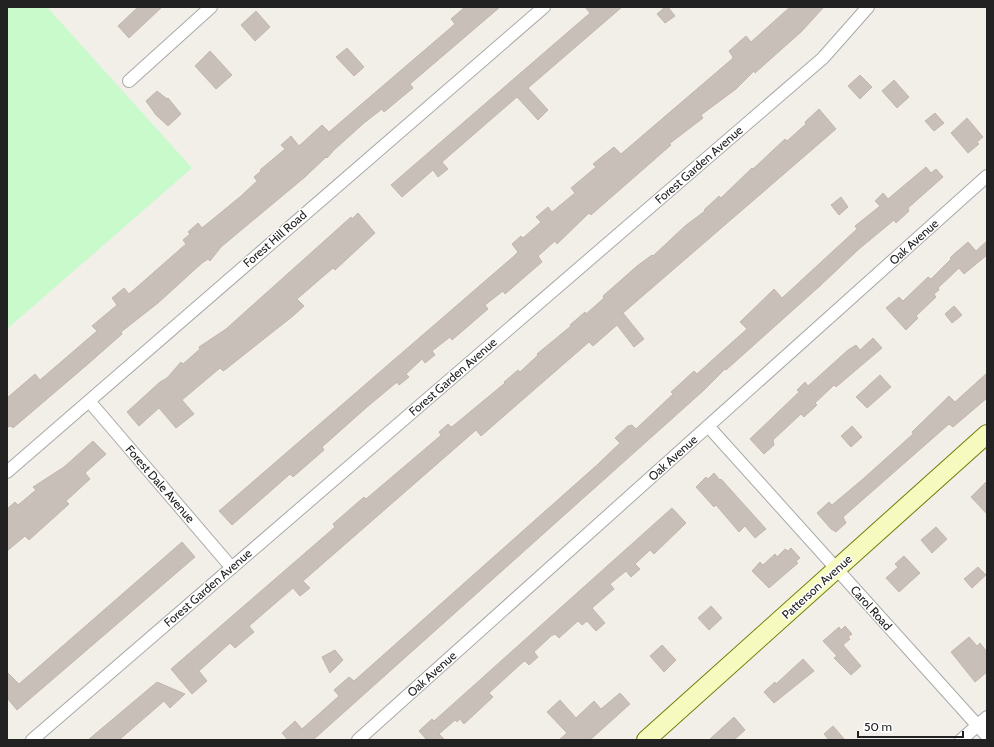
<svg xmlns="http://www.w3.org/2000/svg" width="994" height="747" viewBox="0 0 994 747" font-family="Cabin,sans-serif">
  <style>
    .park { fill: #c8facc }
    .building { fill: #c7bfb8; stroke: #c4b6ab }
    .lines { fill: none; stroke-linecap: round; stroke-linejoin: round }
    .street-casing { stroke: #a9a9a9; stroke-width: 14 }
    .secondary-casing { stroke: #707d05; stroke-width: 20 }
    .street { stroke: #fff; stroke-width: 12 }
    .secondary { stroke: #f7fabf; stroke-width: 18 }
    .labels { text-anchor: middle; stroke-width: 3; stroke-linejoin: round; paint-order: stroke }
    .street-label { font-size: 12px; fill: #222; stroke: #fff }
  </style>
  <rect width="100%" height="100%" fill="#f2efe9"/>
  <path class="park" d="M7,7H47L192,168L7,329Z"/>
  <path class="building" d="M138,7H162L129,38L118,26Z
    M465,7H500L410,84L413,88L384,112L382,109L364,123L334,150L327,158L326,157L305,177L221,247L210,261L208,259L202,263L158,303L121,332L122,334L88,364L13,428L11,426L7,427V398L35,374L40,380L97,331L92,326L117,305L112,298L124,288L129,294L186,244L183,240L190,234L188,232L198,223L202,228L241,196L257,181L254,177L261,171L260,170L285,149L281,145L291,136L299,146L322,125L329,132L455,24L451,19Z
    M585,7H622L528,88L548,110L538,120L517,97L442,162L448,169L438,177L433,170L402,197L391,185L590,13Z
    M665,7H668L675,16L665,23L657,14Z
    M790,7H824L801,32L755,73L754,71L736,89L701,115L703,118L669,144L671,145L591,215L589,213L557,244L555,241L538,256L542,262L505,294L503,291L485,305L488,309L452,340L450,337L432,351L435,355L425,363L422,359L406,374L409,377L399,385L397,382L367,407L322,447L324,450L293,477L290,474L232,525L219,511L514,256L518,252L512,244L521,236L523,238L541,222L536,217L548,207L552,212L575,193L571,188L596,167L593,164L614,147L621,154L732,59L733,57L729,51L746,36L751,42Z
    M256,11L270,27L255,41L241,25Z
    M347,48L364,67L354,76L336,57Z
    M210,51L232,75L216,89L195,66Z
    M860,75L872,87L860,99L848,86Z
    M894,80L909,97L897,108L882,91Z
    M157,91L167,99L168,98L181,114L168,126L156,115L146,101Z
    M819,109L836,129L623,313L644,339L634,347L617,325L593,346L589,342L481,436L476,430L303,581L310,588L300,596L293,588L249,626L254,632L235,648L230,643L199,671L207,681L192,694L171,669L335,527L333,524L364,497L366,499L439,437L441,435L439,432L448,424L451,427L453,426L505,383L504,382L518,370L520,372L538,355L537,354L571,326L570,325L585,312L586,314L604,298L603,296L637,266L652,255L653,256L685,226L705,211L704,210L719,196L721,198L752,168L753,169L785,139L787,141L806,124L805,122Z
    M935,113L944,123L934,131L925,121Z
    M967,118L983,137L977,142L979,144L968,153L951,133Z
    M926,167L931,173L936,169L943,177L908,208L909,211L896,223L894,220L859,249L821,285L726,370L725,369L703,391L313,740H288L282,733L295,721L302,729L339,696L334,690L349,677L354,681L597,465L620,443L615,438L628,426L632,425L636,429L673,394L671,392L694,371L697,374L720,353L747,329L740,322L774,289L782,298L857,229L855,226L880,206L875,201L883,193L888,199Z
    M841,197L848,207L839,215L831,205Z
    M358,213L375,233L335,270L333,268L297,299L304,306L293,316L226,369L223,371L220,368L182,400L194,414L176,428L159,408L139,426L127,412L160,382L167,378L181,362L183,364L200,349L199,347L226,329L351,217L352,219Z
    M987,241V255L964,274L959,268L938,288L939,290L934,294L936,297L916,316L918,318L906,330L886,308L899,297L903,301L928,277L931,279L951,259L950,258L954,254L968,242L976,251Z
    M954,306L962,315L952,323L945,314Z
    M873,338L882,348L836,387L834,385L815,403L817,405L804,417L801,414L773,440L774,445L764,454L750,439L799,392L797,390L805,382L808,386L848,350L856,345L860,350Z
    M987,373V398L953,427L949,424L843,517L846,523L836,532L831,529L817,513L829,502L832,505L863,479L913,434L912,432L949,396L955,402Z
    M880,375L891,387L867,408L856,397Z
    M852,426L862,437L851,447L841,436Z
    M93,441L106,454L85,473L90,479L66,501L69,504L29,540L25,536L7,551V509L15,502L18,505L36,490L33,487L64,467Z
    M714,473L720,480L721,479L766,529L755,538L745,526L739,532L716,505L714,507L696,487L706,477L708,479Z
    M987,481V514L971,497Z
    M672,508L686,523L654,554L650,550L635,564L640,569L631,577L626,571L610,584L614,589L592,608L605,623L596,631L587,621L582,625L578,621L559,638L555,634L551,636L534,652L538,657L529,665L525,661L523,662L489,693L493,697L464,724L460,719L457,722L455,720L439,734L445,740H427L419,731L432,719L434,721Z
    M936,527L947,539L932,553L921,540Z
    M182,542L195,557L17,710L7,698V672L19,684Z
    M791,548L800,558L796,561L798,563L769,588L752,571L760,562L763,565L775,554L777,557L785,549L788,551Z
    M904,556L920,573L899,592L886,578L898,567L895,564Z
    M978,567L986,575L972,588L964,579Z
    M711,606L722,618L709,630L698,618Z
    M845,626L852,634L848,637L850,639L843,645L861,666L851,675L834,658L837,656L823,641L839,627L841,630Z
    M969,637L977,646L980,643L987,652V672L975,682L951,652Z
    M662,645L676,660L664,672L650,656Z
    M335,650L343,660L330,673L322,657Z
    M803,659L814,671L774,703L764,692L775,682L776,684Z
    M157,682L185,694L170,708L164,701L119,740H88Z
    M620,693L630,704L590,740H559L567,733L547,712L560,700L576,718L594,701L601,709Z
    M734,717L745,730L734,740H709Z
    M833,726L845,740H829L824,734Z"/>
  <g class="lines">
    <g class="street-casing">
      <path id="street" d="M129,81L211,7
        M89,401L232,568
        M708,426L987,736
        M7,472L544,7
        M32,740L823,58L868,7
        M358,740L987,176
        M961,740L987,717"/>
    </g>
    <g class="secondary-casing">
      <path id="secondary" d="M646,740L987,434"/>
    </g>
    <use href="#street" class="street"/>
    <use href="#secondary" class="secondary"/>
  </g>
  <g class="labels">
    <g class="street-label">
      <text transform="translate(699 165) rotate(-41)" y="4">Forest Garden Avenue</text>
      <text transform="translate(275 239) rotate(-41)" y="4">Forest Hill Road</text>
      <text transform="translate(914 242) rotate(-42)" y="4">Oak Avenue</text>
      <text transform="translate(453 377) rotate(-41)" y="4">Forest Garden Avenue</text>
      <text transform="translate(673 458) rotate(-42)" y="4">Oak Avenue</text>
      <text transform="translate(160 484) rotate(49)" y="4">Forest Dale Avenue</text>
      <text transform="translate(817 587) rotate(-42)" y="4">Patterson Avenue</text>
      <text transform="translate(208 588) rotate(-41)" y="4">Forest Garden Avenue</text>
      <text transform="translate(871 608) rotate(48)" y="4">Carol Road</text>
      <text transform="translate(432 674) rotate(-42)" y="4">Oak Avenue</text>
    </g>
  </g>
  <rect width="994" height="747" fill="none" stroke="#222222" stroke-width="16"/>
  <path d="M858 731v6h105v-6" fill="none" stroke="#222222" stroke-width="2"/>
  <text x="864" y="731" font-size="12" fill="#222222" stroke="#ffffff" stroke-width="3" paint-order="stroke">50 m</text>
</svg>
